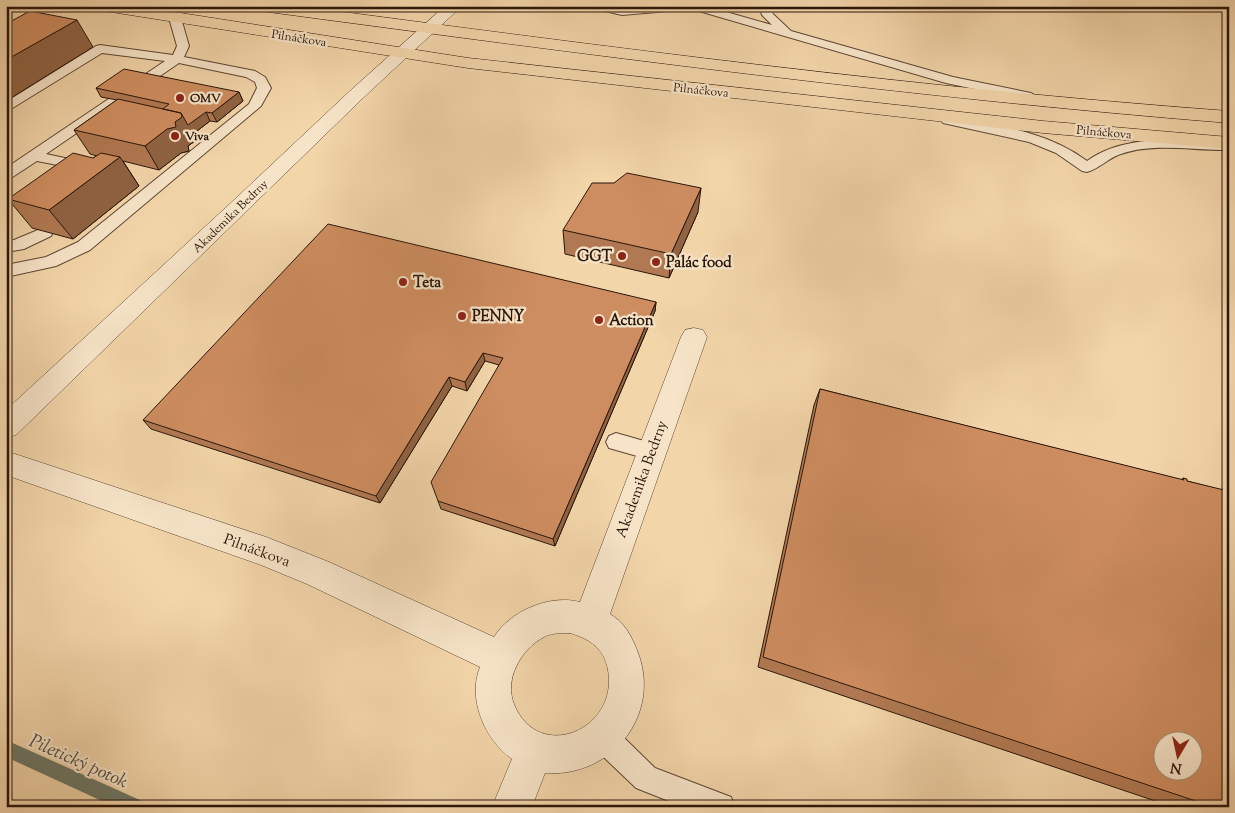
<svg xmlns="http://www.w3.org/2000/svg" width="1235" height="813" viewBox="0 0 1235 813" font-family="'Sorts Mill Goudy',serif">
  <style>
    .lines { fill: none; stroke-linecap: round; stroke-linejoin: round }
    .stream { fill: #6e7868; fill-rule: evenodd }
    .service-casing { stroke: #5d4632; stroke-width: 2 }
    .minor-casing { stroke: #5d4632; stroke-width: 1 }
    .tertiary-casing { stroke: #5d4632; stroke-width: 1 }
    .primary-casing { stroke: #2b160a; stroke-width: 1 }
    .service { fill: #f7e4c8; fill-rule: evenodd }
    .minor { fill: #f7e4c8; fill-rule: evenodd }
    .tertiary { fill: #f7e4c8; fill-rule: evenodd }
    .primary { fill: #f3d5aa; fill-rule: evenodd }
    .wall { fill: #b17953; stroke: #2b160a }
    .shaded-wall { fill: #906343; stroke: #2b160a }
    .building { fill: #ce8d60; stroke: #2b160a; fill-rule: evenodd }
    .poi-dot { fill: #8f2418; stroke: #f7e4c8; stroke-width: 2 }
    .labels { text-anchor: middle; stroke-width: 4.5; stroke-linejoin: round; paint-order: stroke }
    .far-street-label { font-size: 12px; fill: #2b160a; stroke: #f7e4c8 }
    .far-poi-label { font-size: 12px; font-weight: bold; fill: #2b160a; stroke: #f7e4c8; text-anchor: start }
    .poi-label { font-size: 15px; font-weight: bold; fill: #2b160a; stroke: #f7e4c8; text-anchor: start }
    .street-label { font-size: 15px; fill: #2b160a; stroke: #f7e4c8 }
    .near-water-label { font-size: 19px; font-style: italic; fill: #524f41; stroke: #f7e4c8 }
  </style>
  <rect width="100%" height="100%" fill="#f3d5aa"/>
  <filter id="stains"><feTurbulence type="fractalNoise" baseFrequency=".004" numOctaves="4"/><feColorMatrix values="0 0 0 0 .2 0 0 0 0 .09 0 0 0 0 .02 0 0 0 .5 -.17"/></filter>
  <radialGradient id="worn" r=".72"><stop offset=".6" stop-color="#630" stop-opacity="0"/><stop offset="1" stop-color="#630" stop-opacity=".3"/></radialGradient>
  <g class="lines">
    <path class="stream" d="M6,740L142,801L145,807H115L6,757Z"/>
    <g class="service-casing">
      <path id="service" d="M591,6H612L622,9L649,6H705L772,25L762,15L759,6H771L773,14L791,31L953,77L1031,93L1038,97L1031,101L946,83L692,9L622,15L592,8Z
        M175,15L181,18L189,46L184,57L255,71L265,77L271,88L261,106L90,250L56,266L6,277V265L46,257L78,242L249,104L257,88L255,82L246,77L179,63L46,154L93,164L95,167L93,170L88,171L37,161L11,178L6,179V168L165,61L102,53L6,112V102L96,46L100,45L173,55L177,46L169,18Z
        M948,116C996,125 1047,131 1087,161C1126,133 1177,141 1222,142L1227,143L1229,147L1222,150C1190,150 1152,143 1121,154C1108,158 1099,169 1087,172L1082,171L1056,153L1029,142L943,123L941,120Z
        M45,227L51,228L53,232L51,236L24,249L6,252V242L14,240Z
        M616,433L658,445L661,451L658,457L651,460L609,448L606,442L609,436Z
        M603,723L613,727L655,768L731,797L735,807H684L636,788L593,747L589,737L593,727Z"/>
    </g>
    <g class="minor-casing">
      <path id="minor" d="M1217,6H1229V14L1224,12Z
        M694,328L703,330L707,337L610,614C624,622 631,635 637,650C663,714 612,778 545,773L532,807H492L512,759C485,740 467,699 480,667L307,584L261,565L6,475V451L266,537L329,562L494,637C510,611 550,594 580,602L681,337L685,330ZM570,633C590,639 604,648 608,670C619,730 538,764 514,704C504,679 521,649 544,637C551,633 562,633 570,633Z"/>
    </g>
    <g class="tertiary-casing">
      <path id="tertiary" d="M445,6H462L363,98L16,435L6,438V410L234,200L351,90Z"/>
    </g>
    <g class="primary-casing">
      <path id="primary" d="M97,6H136L468,58L1043,121L1229,137V149L1043,133L468,68L105,11L100,9Z
        M253,6H298C608,47 917,88 1229,111V123C905,97 583,54 261,11L256,9Z"/>
    </g>
    <use href="#service" class="service"/>
    <use href="#minor" class="minor"/>
    <use href="#tertiary" class="tertiary"/>
    <use href="#primary" class="primary"/>
  </g>
  <path class="wall" d="M854,6H955V8Z
    M96,88L239,92L243,101L217,122L210,121L193,134L195,141L188,146L189,151L181,153L159,170L123,161L139,186L73,239L32,228L8,199L93,158L97,156L90,154L74,130L117,100L101,97Z
    M614,183L698,212L669,278L565,254L563,230Z
    M656,302L655,311L555,546L441,509L438,501L499,365L485,361L467,391L452,386L380,503L151,429L143,420Z
    M820,389L1181,480L1183,478L1187,481L1221,490L1223,488L1227,492L1229,807H1173L758,667L814,405Z"/>
  <path class="shaded-wall" d="M77,20L93,47L6,101V60Z
    M239,92L243,101L217,122L212,113Z
    M206,112L210,121L193,134L195,141L188,146L189,151L181,153L159,170L145,146L175,122L181,113Z
    M120,157L139,186L73,239L49,210Z
    M701,188L698,212L669,278L671,254Z
    M656,302L655,311L555,546L553,539Z
    M483,353L485,361L467,391L465,382Z
    M449,377L452,386L380,503L376,496Z"/>
  <path class="building" d="M30,11L77,20L6,60V24Z
    M124,69L239,92L212,113L206,112L188,125L181,113L163,109L169,104L96,88Z
    M118,99L181,113L182,117L175,122L176,127L167,129L145,146L74,130Z
    M73,153L93,158L101,153L120,157L49,210L8,199Z
    M627,173L701,188L671,254L563,230L592,183H614Z
    M328,224L656,302L553,539L438,501L431,482L503,358L483,353L465,382L449,377L376,496L143,420Z
    M820,389L1184,480L1183,478L1187,479V481L1224,490L1223,488L1229,492V807H1214L763,657ZM1162,740H1192V770H1162Z"/>
  <g class="poi-dot">
    <circle cx="180" cy="98" r="5"/>
    <circle cx="175" cy="136" r="5"/>
    <circle cx="622" cy="256" r="5"/>
    <circle cx="656" cy="262" r="5"/>
    <circle cx="403" cy="282" r="5"/>
    <circle cx="462" cy="316" r="5"/>
    <circle cx="599" cy="320" r="5"/>
  </g>
  <g class="labels">
    <g class="far-street-label">
      <text transform="translate(299 38) rotate(9)" y="4">Pilnáčkova</text>
      <text transform="translate(701 90) rotate(6)" y="4">Pilnáčkova</text>
      <text transform="translate(1104 132) rotate(5)" y="4">Pilnáčkova</text>
      <text transform="translate(230 216) rotate(-44)" y="4">Akademika Bedrny</text>
    </g>
    <g class="far-poi-label">
      <text x="190" y="102">OMV</text>
      <text x="185" y="140">Viva</text>
    </g>
    <g class="poi-label">
      <text x="612" y="261" text-anchor="end">GGT</text>
      <text x="666" y="267">Palác food</text>
      <text x="413" y="287">Teta</text>
      <text x="472" y="321">PENNY</text>
      <text x="609" y="325">Action</text>
    </g>
    <g class="street-label">
      <text transform="translate(641 479) rotate(-70)" y="5">Akademika Bedrny</text>
      <text transform="translate(257 550) rotate(20)" y="5">Pilnáčkova</text>
    </g>
    <g class="near-water-label">
      <text transform="translate(79 760) rotate(24)" y="7">Piletický potok</text>
    </g>
  </g>
  <rect width="1235" height="813" fill="none" stroke="#f3d5aa" stroke-width="25"/>
  <rect x="8" y="8" width="1220" height="798" fill="none" stroke="#2b160a" stroke-width="2.5"/>
  <rect x="12" y="12" width="1210" height="788" fill="none" stroke="#2b160a"/>
  <g transform="translate(1178 756) rotate(189)"><circle r="24" fill="#f7e4c8" stroke="#a5927c"/>
  <path d="M0-4L9 19L0 12L-9 19Z" fill="#8f2418"/>
  <text y="-8" font-size="14" font-weight="bold" text-anchor="middle" fill="#2b160a">N</text>
  </g>
  <rect width="100%" height="100%" filter="url(#stains)"/>
  <rect width="100%" height="100%" fill="url(#worn)"/>
</svg>
